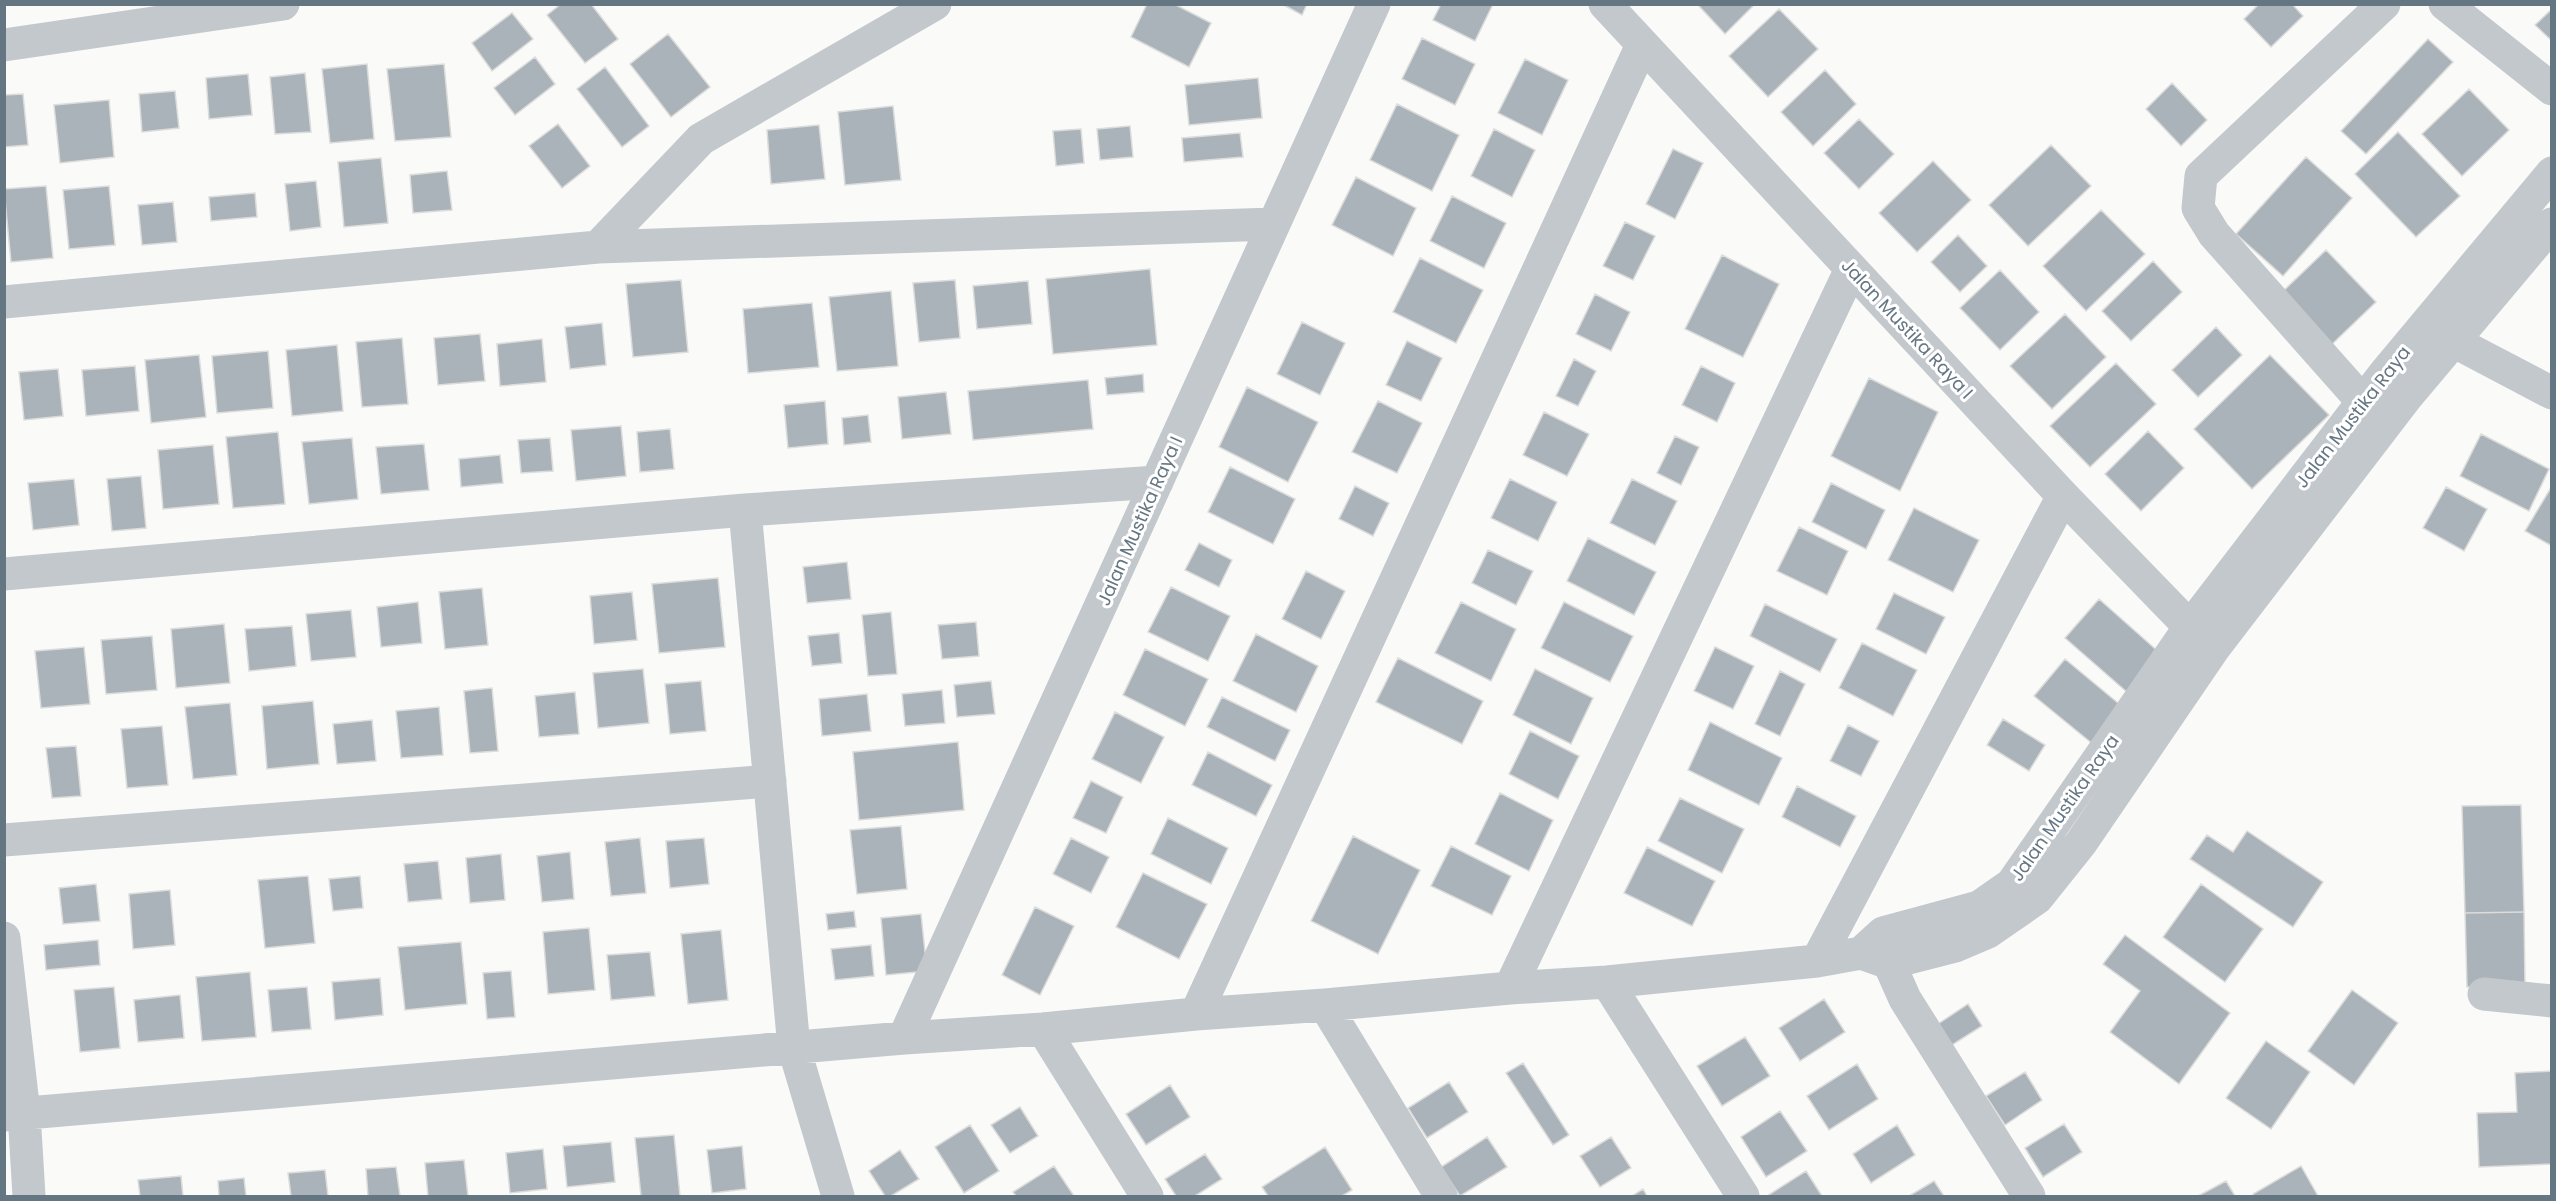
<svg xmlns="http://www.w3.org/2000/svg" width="2556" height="1201" viewBox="0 0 2556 1201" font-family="Poppins,sans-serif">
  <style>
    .building { fill: #aab3b9; stroke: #dcdcda; stroke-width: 1.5 }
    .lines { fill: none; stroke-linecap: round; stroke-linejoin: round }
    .minor { stroke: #c3c8cc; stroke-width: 33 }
    .labels { text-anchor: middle; stroke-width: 6; stroke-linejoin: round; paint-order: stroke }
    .street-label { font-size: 18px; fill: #657683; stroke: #fff }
  </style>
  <rect width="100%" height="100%" fill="#fafaf8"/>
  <path class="building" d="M561,4H591L618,39L585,63L547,15Z
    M1147,4H1174L1211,23L1189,67L1131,37Z
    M1282,4H1307L1302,15Z
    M1441,4H1493L1475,41L1433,20Z
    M1700,4H1755L1725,34L1699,6Z
    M2259,4H2292L2303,16L2271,47L2244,19Z
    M1779,9L1818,49L1768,97L1729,56Z
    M2552,9V41L2535,25Z
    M512,13L533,39L492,71L472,43Z
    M668,34L710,87L671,117L630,64Z
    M1422,38L1475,64L1455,105L1402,79Z
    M2428,39L2453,62L2366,154L2341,131Z
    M535,57L555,84L515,115L494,88Z
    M1525,59L1568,80L1542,135L1498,113Z
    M367,64L374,139L330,143L322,69Z
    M444,64L451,137L395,141L387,69Z
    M605,67L649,126L622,147L577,89Z
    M1825,70L1856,104L1813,146L1781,112Z
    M305,73L311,132L275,134L270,77Z
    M248,74L252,115L209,119L206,78Z
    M1258,78L1262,118L1189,125L1185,85Z
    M2172,83L2207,120L2181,146L2146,109Z
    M2469,89L2509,130L2462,176L2422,134Z
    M175,91L179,128L142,132L139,94Z
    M23,94L28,145L4,147V95Z
    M109,100L114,157L60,163L54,105Z
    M1397,104L1459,135L1432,191L1370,160Z
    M893,106L901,180L845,185L838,112Z
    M1859,119L1894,154L1859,189L1824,153Z
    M558,124L590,166L562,188L529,146Z
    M819,125L825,179L771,184L767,130Z
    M1130,126L1133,157L1100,160L1097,129Z
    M1081,129L1084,163L1056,166L1053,131Z
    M1494,129L1535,150L1512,197L1471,176Z
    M2398,132L2460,196L2416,237L2355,174Z
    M1240,133L1243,157L1184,162L1182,138Z
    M2051,145L2091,186L2028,246L1989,205Z
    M1673,149L1703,163L1675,219L1646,204Z
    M2306,157L2352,198L2283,276L2236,234Z
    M381,158L388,223L344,227L338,162Z
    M1933,161L1971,200L1917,252L1879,213Z
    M447,171L452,210L413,213L410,175Z
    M1356,177L1416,208L1393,256L1332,225Z
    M316,181L321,227L290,231L285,184Z
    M46,186L53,258L11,262L4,189Z
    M109,186L115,245L69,249L63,190Z
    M255,193L257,217L211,221L209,197Z
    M1452,196L1506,223L1484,268L1430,241Z
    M173,202L177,242L142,245L138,205Z
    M2101,210L2145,254L2086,311L2043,266Z
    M1625,222L1655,236L1633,280L1603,266Z
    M1958,235L1987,266L1960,292L1931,262Z
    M2326,250L2376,302L2327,349L2277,297Z
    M1722,255L1779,284L1743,357L1685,329Z
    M1420,258L1483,290L1456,343L1393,312Z
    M2153,261L2182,292L2131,341L2102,311Z
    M1150,269L1157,345L1053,354L1046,279Z
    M2000,270L2039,312L2000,350L1960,308Z
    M681,280L688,352L633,357L626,284Z
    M955,280L960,338L919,342L913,283Z
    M1028,281L1032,324L977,329L973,286Z
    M891,291L898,366L837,371L829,297Z
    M1595,294L1630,312L1611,351L1576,334Z
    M812,303L819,367L748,373L743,309Z
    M2065,314L2106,357L2052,409L2010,366Z
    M1302,322L1345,343L1320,395L1277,374Z
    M602,323L606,365L570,369L565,327Z
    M2216,327L2242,355L2198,397L2172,370Z
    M480,334L485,381L438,385L434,338Z
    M402,338L408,404L362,407L356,342Z
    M542,339L546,382L500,386L497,344Z
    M1407,341L1442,358L1421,401L1386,385Z
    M337,345L343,411L292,416L286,350Z
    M268,351L273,408L217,413L212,356Z
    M199,355L206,417L151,423L145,360Z
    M2270,355L2329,415L2252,489L2194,429Z
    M1574,359L1596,371L1578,406L1556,396Z
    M2116,363L2156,404L2090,467L2050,426Z
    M135,366L139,411L86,416L82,370Z
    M1701,366L1735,383L1717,422L1682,405Z
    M58,369L63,416L24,420L19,372Z
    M1143,374L1144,392L1107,395L1105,378Z
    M1869,378L1938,412L1900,491L1831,456Z
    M1088,380L1093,429L973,440L968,391Z
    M1247,387L1318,422L1288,482L1219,447Z
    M946,392L951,434L902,439L898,397Z
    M825,401L828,444L788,448L784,405Z
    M1378,401L1422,423L1397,473L1352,452Z
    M1544,412L1589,434L1567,476L1523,455Z
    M868,415L871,442L844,445L842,418Z
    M621,426L626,476L576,481L571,430Z
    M670,429L674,469L640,472L637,432Z
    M2148,431L2184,468L2141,511L2105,474Z
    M278,432L285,504L233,508L226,437Z
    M2481,434L2549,469L2529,511L2460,476Z
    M1675,436L1699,447L1681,485L1657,473Z
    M352,438L358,499L309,504L302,442Z
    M550,438L553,471L521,473L518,440Z
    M424,444L429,490L381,494L376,447Z
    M213,445L219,504L163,509L158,450Z
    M500,455L503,483L461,487L459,459Z
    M1230,467L1295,499L1273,544L1208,512Z
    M141,476L146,528L112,531L107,479Z
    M74,479L79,525L33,530L28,483Z
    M1510,479L1557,502L1538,541L1491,518Z
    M1632,479L1677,501L1655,545L1610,523Z
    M1831,483L1885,510L1866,549L1812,522Z
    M1355,486L1389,503L1373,536L1339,519Z
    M2552,486V546L2525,531Z
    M2446,487L2487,509L2464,551L2423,528Z
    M1914,508L1979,540L1953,592L1888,560Z
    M1799,527L1848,551L1827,595L1777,571Z
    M1588,538L1656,572L1634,615L1567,581Z
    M1199,543L1232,560L1219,587L1185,570Z
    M1488,550L1533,571L1516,605L1472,583Z
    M847,562L851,599L807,603L803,567Z
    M1306,571L1345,591L1321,639L1282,619Z
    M718,578L725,647L659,653L652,584Z
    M1171,587L1230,616L1208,661L1148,632Z
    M482,588L488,645L445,649L439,592Z
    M632,592L637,640L594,644L590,596Z
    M1894,593L1945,617L1926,654L1876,629Z
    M2099,599L2161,654L2128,693L2065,638Z
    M418,602L422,643L381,647L377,607Z
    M1461,602L1516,629L1491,681L1435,653Z
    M1564,602L1633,636L1610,682L1541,648Z
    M1765,604L1837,639L1820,672L1750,636Z
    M351,610L356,657L311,661L306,614Z
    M891,612L897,674L868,676L862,615Z
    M976,622L979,656L942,659L938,625Z
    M224,624L230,683L176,688L171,629Z
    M292,626L296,666L249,671L245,629Z
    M839,633L842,663L812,666L808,636Z
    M1256,634L1318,666L1296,712L1233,681Z
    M152,636L157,690L106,694L101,640Z
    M1862,643L1917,670L1893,716L1839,688Z
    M84,647L90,704L41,708L35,651Z
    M1715,647L1754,666L1733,709L1694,691Z
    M1145,649L1208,679L1185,726L1123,695Z
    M1398,658L1483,701L1462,744L1376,702Z
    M2065,659L2124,708L2094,745L2034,696Z
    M643,669L649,723L598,728L593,673Z
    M1535,669L1593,698L1571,744L1513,715Z
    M1780,671L1805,684L1780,736L1755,724Z
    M701,681L706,731L670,734L665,684Z
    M991,681L995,714L957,717L954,685Z
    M492,688L498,751L470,753L464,691Z
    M942,690L945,723L905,726L902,694Z
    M575,692L579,734L539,737L535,696Z
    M867,694L871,731L822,736L819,699Z
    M1222,697L1290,730L1275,761L1207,727Z
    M313,701L319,764L267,769L262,706Z
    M230,703L237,775L193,779L185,707Z
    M439,707L443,755L401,758L396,711Z
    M1115,712L1164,737L1141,783L1092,759Z
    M2003,719L2045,745L2029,771L1987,745Z
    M372,720L376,761L337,764L333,724Z
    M1710,722L1782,758L1759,805L1688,770Z
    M1848,725L1879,741L1861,776L1830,761Z
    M162,726L168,785L127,788L121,729Z
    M1530,731L1579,756L1558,799L1509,774Z
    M958,742L964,810L859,820L853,752Z
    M76,746L81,796L52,798L46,748Z
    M1208,752L1272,785L1256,816L1192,785Z
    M1091,781L1123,797L1106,833L1073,818Z
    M1797,786L1856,816L1840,847L1782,817Z
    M1500,793L1553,820L1529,871L1475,844Z
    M1680,798L1744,829L1722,873L1658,841Z
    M2521,805L2524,912L2465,913L2462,806Z
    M1168,818L1228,848L1211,884L1151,854Z
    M901,826L907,889L857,894L850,830Z
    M2247,831L2323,882L2293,927L2190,859L2207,835L2233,852Z
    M1353,836L1420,870L1378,954L1311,921Z
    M640,838L646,893L611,896L605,842Z
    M704,838L709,884L670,888L666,841Z
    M1071,838L1109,857L1091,893L1053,874Z
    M1451,846L1511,876L1492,915L1431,886Z
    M1647,847L1715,881L1692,926L1624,893Z
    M570,852L574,899L542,902L537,856Z
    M501,854L505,900L470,903L466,858Z
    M438,861L442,899L408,902L404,864Z
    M1143,873L1207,904L1179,959L1116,927Z
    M308,876L315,943L265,948L258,880Z
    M360,876L363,908L333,911L329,879Z
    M96,884L100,921L63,924L59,888Z
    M2201,884L2263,929L2225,982L2163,937Z
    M170,890L175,945L133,949L129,894Z
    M1035,907L1074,926L1040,995L1002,975Z
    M854,911L856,927L828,930L826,914Z
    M2524,912L2525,986L2467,987L2465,913Z
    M921,914L927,971L886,975L881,918Z
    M589,928L595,990L548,994L543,932Z
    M721,930L728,1000L688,1004L681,934Z
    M2125,935L2230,1013L2179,1084L2110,1032L2140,991L2103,964Z
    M98,940L100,965L46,970L44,945Z
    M461,942L467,1004L405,1010L398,947Z
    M871,945L874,976L835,980L831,949Z
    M650,952L655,996L611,1000L607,955Z
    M511,971L515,1017L487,1019L483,973Z
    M250,972L256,1037L202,1041L196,977Z
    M380,978L383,1015L335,1020L332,982Z
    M114,987L120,1048L80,1052L74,990Z
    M307,987L311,1029L272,1032L268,990Z
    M2352,990L2398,1023L2354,1085L2308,1051Z
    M180,995L184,1038L138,1042L134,1000Z
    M1824,999L1845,1032L1800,1061L1779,1028Z
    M1968,1004L1982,1026L1952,1045L1938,1024Z
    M1745,1037L1770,1076L1722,1106L1697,1066Z
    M2266,1041L2310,1072L2271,1129L2226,1098Z
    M1523,1063L1569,1135L1553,1145L1506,1073Z
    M1857,1064L1878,1099L1829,1130L1807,1096Z
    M2552,1071V1164L2479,1167L2477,1113L2517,1112L2515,1073Z
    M2025,1072L2042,1100L2005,1125L1986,1096Z
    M1449,1082L1468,1112L1427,1138L1408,1108Z
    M1170,1085L1190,1117L1146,1145L1126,1114Z
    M1020,1107L1038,1136L1010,1153L991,1125Z
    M1780,1111L1807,1151L1766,1177L1741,1137Z
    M2064,1124L2082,1152L2043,1177L2025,1148Z
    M970,1125L999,1171L964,1193L935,1147Z
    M1897,1125L1915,1155L1871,1183L1853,1154Z
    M674,1135L680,1196H641L635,1138Z
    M1487,1137L1507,1167L1460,1196L1441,1167Z
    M1611,1137L1631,1168L1600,1187L1580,1156Z
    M611,1142L615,1182L567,1187L563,1146Z
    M742,1146L746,1189L712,1193L707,1150Z
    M1325,1147L1352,1190L1342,1196H1268L1262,1187Z
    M543,1149L547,1189L510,1193L506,1153Z
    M900,1150L919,1179L891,1196H885L869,1171Z
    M1205,1154L1222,1179L1195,1196H1176L1165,1179Z
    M464,1160L468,1196H428L425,1163Z
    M1054,1166L1074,1196H1016L1013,1192Z
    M2301,1166L2318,1196H2254L2253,1194Z
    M396,1167L400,1196H368L366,1169Z
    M325,1170L328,1196H291L288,1173Z
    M1806,1171L1822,1196H1767Z
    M181,1176L183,1196H140L138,1180Z
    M244,1178L246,1196H219L218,1181Z
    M1934,1181L1944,1196H1909Z
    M2226,1181L2235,1196H2198Z
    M1643,1189L1647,1196H1632Z"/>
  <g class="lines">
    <path class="minor" d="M1605,4L2063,496L2190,627L2206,641
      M2445,4L2552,89
      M4,45L283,4
      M598,247L701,139L935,4
      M4,302L598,247L1274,224
      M2437,326L2453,341L2552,393
      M2379,416L2363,402L2214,234L2198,208L2201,176L2384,4
      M4,574L745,510
      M4,840L770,781
      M4,938L24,1113L29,1196
      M1885,944L1889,963L1905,999L2029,1196
      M1861,953L1883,933L1979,907L2012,884L2190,627L2385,373L2552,173
      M1861,953L1889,963L1955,946L1988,932L2037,898L2081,843L2214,648L2408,395L2552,224
      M1817,961L2063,496
      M1607,982L1743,1196
      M1510,988L1851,269
      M2484,994L2552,1001
      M1325,1005L1441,1196
      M1196,1014L1642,45
      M1043,1029L1147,1196
      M904,1038L1374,4
      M4,1115L904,1038L1043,1029L1196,1014L1325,1005L1510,988L1607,982L1817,961L1861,953
      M838,1196L794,1048L745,510L1157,482"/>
  </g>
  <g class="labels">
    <g class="street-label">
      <text transform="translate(1907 329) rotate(47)" y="6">Jalan Mustika Raya I</text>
      <text transform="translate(2353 417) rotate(-52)" y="6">Jalan Mustika Raya</text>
      <text transform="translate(1140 521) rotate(-66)" y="6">Jalan Mustika Raya I</text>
      <text transform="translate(2065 808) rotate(-55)" y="6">Jalan Mustika Raya</text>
    </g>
  </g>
  <rect width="2556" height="1201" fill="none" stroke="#657683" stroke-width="12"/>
</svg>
